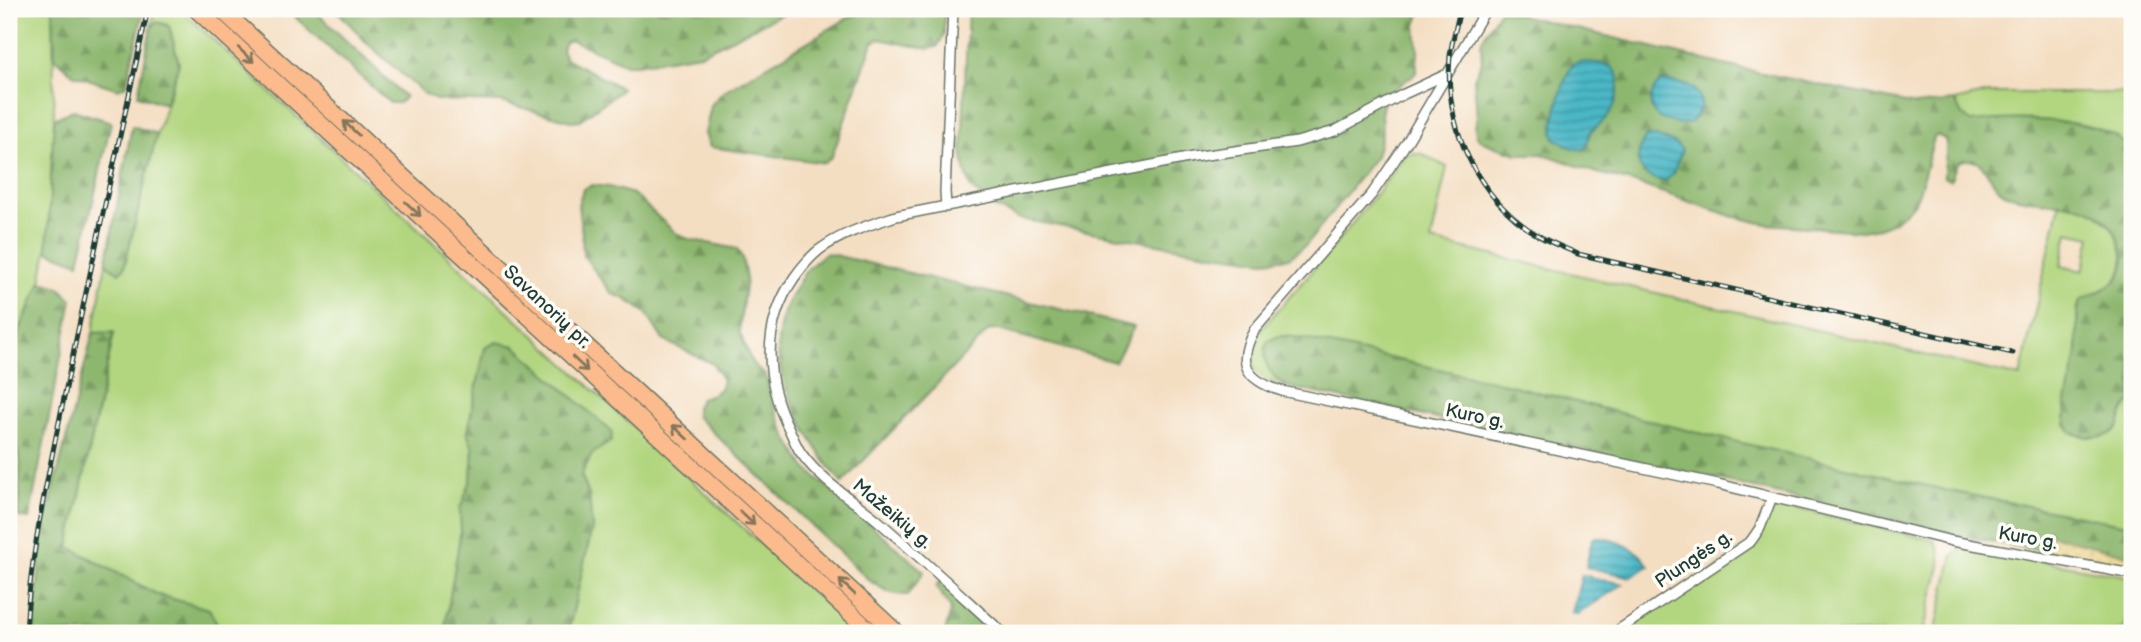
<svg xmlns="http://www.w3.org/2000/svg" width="2141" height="642" viewBox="0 0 2141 642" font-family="'Balsamiq Sans',sans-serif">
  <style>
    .grass { fill: #b2d67f; stroke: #688a5a; stroke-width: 2; fill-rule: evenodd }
    .forest { fill: url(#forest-firs); stroke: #567a51; stroke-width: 2; fill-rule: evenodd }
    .sand { fill: url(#sand-dots); stroke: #868c69; stroke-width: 2 }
    .water { fill: url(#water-rules); stroke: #347a7d; stroke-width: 2 }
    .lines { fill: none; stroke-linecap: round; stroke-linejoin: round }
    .street-casing { stroke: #6a7566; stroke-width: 12 }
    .highway-casing { stroke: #6a7566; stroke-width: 19 }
    .street { stroke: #fff; stroke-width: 9 }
    .highway { stroke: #fbbb8c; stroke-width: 16 }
    .rail-casing { stroke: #1f3d34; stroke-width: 5 }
    .rail { stroke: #fdfcf7; stroke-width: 2.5; stroke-dasharray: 8; stroke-linecap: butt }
    .oneway { stroke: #82765c }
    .labels { text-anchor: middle; stroke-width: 7; stroke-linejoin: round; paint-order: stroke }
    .street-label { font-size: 19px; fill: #1f3d34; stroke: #fdfcf7 }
  </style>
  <defs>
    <pattern id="forest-firs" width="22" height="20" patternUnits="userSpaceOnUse" patternTransform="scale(1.75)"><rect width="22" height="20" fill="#8db76e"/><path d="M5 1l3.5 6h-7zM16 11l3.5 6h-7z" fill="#73965b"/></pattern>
    <pattern id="sand-dots" width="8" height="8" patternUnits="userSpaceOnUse" patternTransform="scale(1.75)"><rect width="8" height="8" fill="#eeda9e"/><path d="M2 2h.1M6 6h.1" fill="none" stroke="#ccbc89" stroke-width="1.8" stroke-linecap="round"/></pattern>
    <pattern id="water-rules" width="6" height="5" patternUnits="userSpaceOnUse" patternTransform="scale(1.75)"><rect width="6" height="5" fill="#4ab7c6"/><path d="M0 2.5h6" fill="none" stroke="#3d96a2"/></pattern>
  </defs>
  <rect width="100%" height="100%" fill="#fdfcf7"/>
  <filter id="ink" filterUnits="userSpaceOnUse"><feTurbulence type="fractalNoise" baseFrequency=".0143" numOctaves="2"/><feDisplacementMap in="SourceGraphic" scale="14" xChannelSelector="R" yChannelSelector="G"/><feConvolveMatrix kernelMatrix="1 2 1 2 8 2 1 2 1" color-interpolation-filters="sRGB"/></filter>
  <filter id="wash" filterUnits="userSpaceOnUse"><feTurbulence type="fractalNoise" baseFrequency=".00686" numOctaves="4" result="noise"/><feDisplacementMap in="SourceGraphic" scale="28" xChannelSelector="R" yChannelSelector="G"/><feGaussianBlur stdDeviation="1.57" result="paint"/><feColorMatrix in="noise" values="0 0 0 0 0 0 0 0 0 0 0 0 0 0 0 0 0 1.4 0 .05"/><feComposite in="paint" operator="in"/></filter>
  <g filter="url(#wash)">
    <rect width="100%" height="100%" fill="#f4dec2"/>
    <path class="grass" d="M9,9H53L54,119L47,251L41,282L9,354Z
      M155,9H180L842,619L855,633H568L592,528L589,495L581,475L592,454L611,441L485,349L467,433L473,448L471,480L460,509L461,530L444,633H222L209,609L158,595L69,547L114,333H93L106,264L119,272L124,268L157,134L179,64L169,26C161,22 158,21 151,28Z
      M1988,93H2132V153C2103,115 2015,117 1971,123L1962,115L1955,101Z
      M1413,153L1422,154L1447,167L1431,241L2020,377L2060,203C2071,204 2081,204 2091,210C2116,223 2135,260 2114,283C2105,292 2091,295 2080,301L2077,311V349L2075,369L2065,410L2066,424L2072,433L2087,437L2118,428L2126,405L2132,401V526L1949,491L1690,431L1514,386L1300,338L1284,336L1274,378L1289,387C1257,379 1244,370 1255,336C1307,277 1360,218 1406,154ZM2068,232L2091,237L2083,271L2061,266Z
      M9,416L21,463L18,517L9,489Z
      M1785,506L1933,540C1940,548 1941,555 1940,566L1923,633H1621L1749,547L1771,511L1777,507Z
      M1963,548H1970L2132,577V594L2125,628L2104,633H1935L1953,555Z"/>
    <path class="forest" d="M53,9H144L126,85L118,89L73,74L55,58Z
      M294,9H313L405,97L399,103H390L296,18Z
      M336,9H792L700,54L636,64H626L571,40L565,42L562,49L565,58L621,88L620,91L580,120L571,121L501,102L436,100L423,93L367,43Z
      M872,9H944V35L937,47L929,49L879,39L873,42L832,156L825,163L710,147L705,134L711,105L724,91L848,18Z
      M968,9H1422L1416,25L1418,53L1416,73L1385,96L1381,114L1382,132L1376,156L1307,244L1289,258L1265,261L1208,253L1020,219L990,205L971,188L965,170L962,152Z
      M1500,10L1729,66L1915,105L1955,101L1962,115L1971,122C2008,118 2085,117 2117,137C2123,142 2128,147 2132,153V401C2123,407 2123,415 2119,425C2111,442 2087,437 2072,433C2067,426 2065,421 2065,412C2065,396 2075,371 2077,352C2079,334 2075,318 2080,301C2102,289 2132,282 2122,249C2105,196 2067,207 2025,199C2018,198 2010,197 2004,193C1989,184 1987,158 1965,160C1954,161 1955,173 1950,180L1944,177C1943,165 1949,150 1945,139L1937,135L1934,138L1919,193L1914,204L1895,221L1879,228L1861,231L1766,224L1731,216L1632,182L1591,171L1553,157L1541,154H1518L1496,147L1484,142L1477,137L1475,128L1477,116L1474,79L1482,61L1481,44L1483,38ZM1619,78L1615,103L1588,135L1566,145L1561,140L1555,139C1550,126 1557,112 1560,99ZM1664,81L1688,85L1701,107L1695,119ZM1646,136L1666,139L1681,154L1673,173L1661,181L1643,173L1639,154Z
      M156,22L169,26L179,64L165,104L138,95L151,28Z
      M73,110L111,122L79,263L47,251L54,119Z
      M132,126L157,134L124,268L119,273L106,264Z
      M592,185L609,187L633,194L677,234L688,239L737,249L742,257L746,279L739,331L752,363L766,376L772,402L787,438L806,468L924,572L908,595C892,596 883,589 870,581L696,416V407L701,398L713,394L720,389L723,380L713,364L663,340L646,313L624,298L612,294L583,255L582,233L578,205L583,189Z
      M826,253L1134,327L1115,362L995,329L988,331L842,483C826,464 815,447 803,425C778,379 766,337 795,289C799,283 802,276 806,271C812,264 820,258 826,253Z
      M41,282L59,287L72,300L29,519L18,517L21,463L9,416V354Z
      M114,332L69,547L158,595L209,609L222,633H33L43,531L93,333Z
      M1284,336L1300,338L1514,386L1690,431L1949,491L2132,526V556L2051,536L2042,551L1968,537L1828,506L1706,476L1289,387C1270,376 1261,365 1267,342L1276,337Z
      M496,342L515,346L612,432L611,441L592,454L581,475L589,495L592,528L568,633H444L461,530L460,509L471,480L473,448L467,433L485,348Z
      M940,581L998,633H945L951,609L936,586Z"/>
    <path class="sand" d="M2051,535L2132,556V568L2042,551Z"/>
    <path class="water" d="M1579,62C1595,63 1614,60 1619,78C1616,109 1614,113 1590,132L1586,148C1572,153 1567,142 1555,139C1549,127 1563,82 1570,69C1573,64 1574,64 1579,62Z
      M1664,81C1683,83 1701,85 1701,107L1692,122C1682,125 1662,123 1655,114C1646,103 1653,85 1664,81Z
      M1646,136C1659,138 1673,139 1682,150L1673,173L1666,181C1637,178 1632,159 1646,136Z
      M1597,537C1618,541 1638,547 1649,566L1631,577L1586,567L1592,539Z
      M1582,575L1623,584L1578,614L1572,613Z"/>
  </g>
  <g filter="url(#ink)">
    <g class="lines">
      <g class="street-casing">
        <path id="street" d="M1486,9L1407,142L1372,194L1255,329C1236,363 1245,380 1282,391L1718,484L1952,541L2132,574
          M946,207L945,191L953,9
          M1003,633C961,595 919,556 876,519C850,498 821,481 801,453C796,446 793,437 789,429C764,379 762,325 794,278C801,268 809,258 819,250C842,233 869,225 896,216L1193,157L1297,142L1335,131L1404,94L1445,75
          M1614,633L1751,541L1760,528L1772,497"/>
      </g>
      <g class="highway-casing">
        <path id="highway" d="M196,9L872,633
          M221,9L897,633"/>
      </g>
      <use href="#street" class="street"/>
      <use href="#highway" class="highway"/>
      <g class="rail-casing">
        <path id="rail" d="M1460,9C1457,24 1452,40 1450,56C1444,127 1477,199 1539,236C1551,243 1565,248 1578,254L2013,353
          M26,633C30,552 49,472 65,393C91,264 120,137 148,9"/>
      </g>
      <use href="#rail" class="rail"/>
    </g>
    <defs><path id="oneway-shaft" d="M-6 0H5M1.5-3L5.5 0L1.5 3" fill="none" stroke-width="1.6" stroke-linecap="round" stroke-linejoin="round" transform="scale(1.75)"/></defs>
    <g class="oneway">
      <use href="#oneway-shaft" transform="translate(246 55) rotate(43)"/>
      <use href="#oneway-shaft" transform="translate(351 128) rotate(-137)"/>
      <use href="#oneway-shaft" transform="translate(413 209) rotate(43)"/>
      <use href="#oneway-shaft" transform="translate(580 364) rotate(43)"/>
      <use href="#oneway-shaft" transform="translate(680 432) rotate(-137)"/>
      <use href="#oneway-shaft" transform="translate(747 518) rotate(43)"/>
      <use href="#oneway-shaft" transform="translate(847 587) rotate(-137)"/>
    </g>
  </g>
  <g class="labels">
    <g class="street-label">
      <text transform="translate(548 306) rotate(43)" y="7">Savanorių pr.</text>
      <text transform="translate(1475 415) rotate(12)" y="7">Kuro g.</text>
      <text transform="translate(893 513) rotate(40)" y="7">Mažeikių g.</text>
      <text transform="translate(2028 537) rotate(10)" y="7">Kuro g.</text>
      <text transform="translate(1693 558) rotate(-34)" y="7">Plungės g.</text>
    </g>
  </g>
  <rect width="2141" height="642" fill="none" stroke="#fdfcf7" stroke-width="35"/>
</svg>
